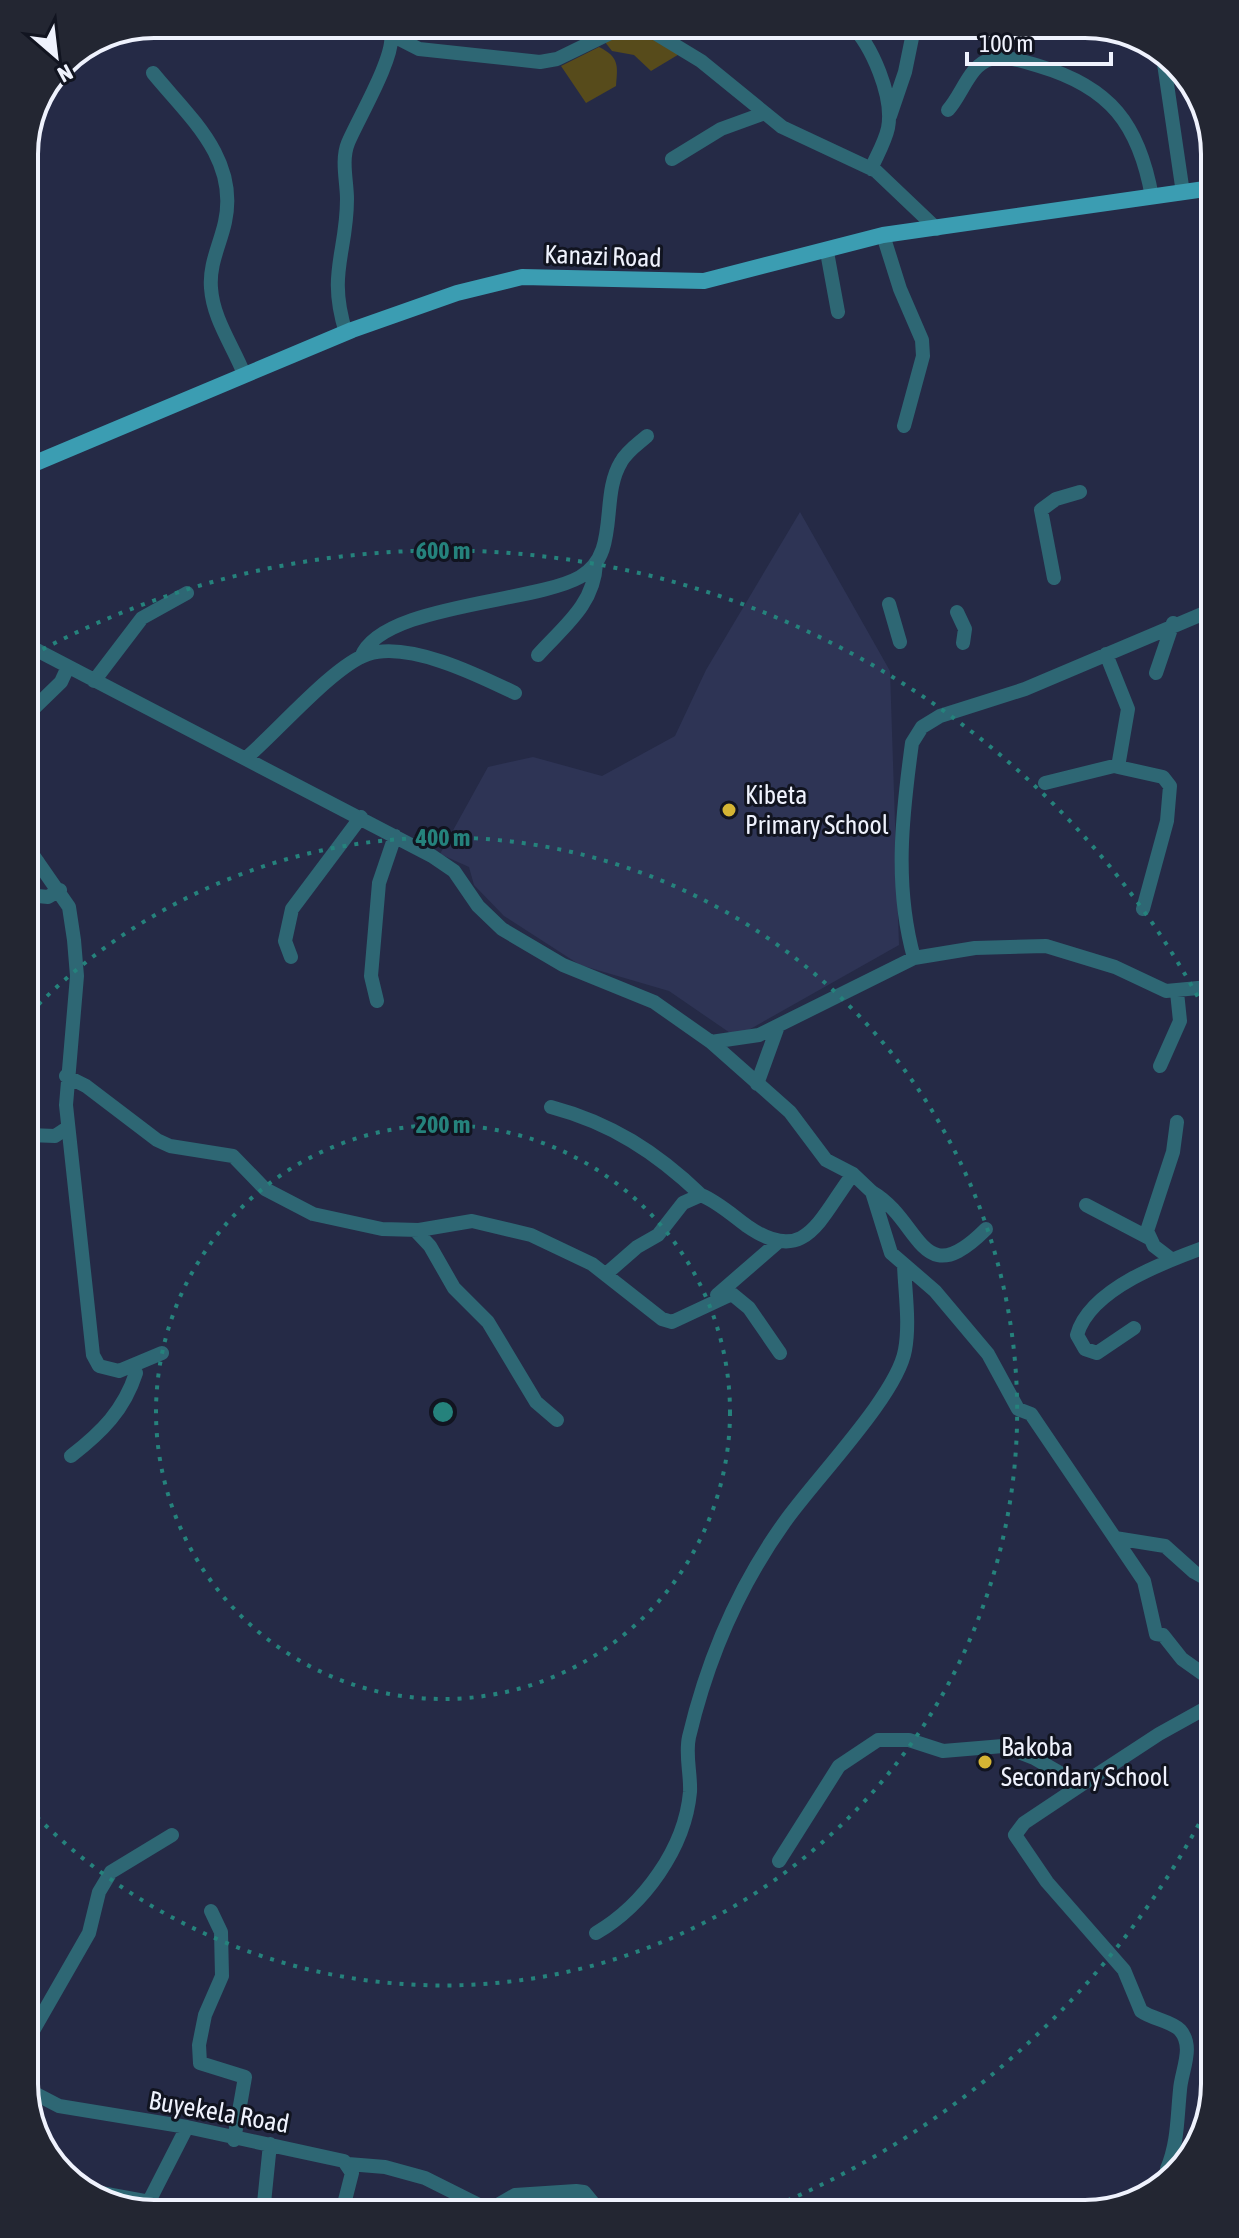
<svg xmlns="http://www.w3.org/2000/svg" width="1239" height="2238" viewBox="0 0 1239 2238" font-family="'Asap Condensed',sans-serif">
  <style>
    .built { fill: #2e3455 }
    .grass { fill: #574b1b }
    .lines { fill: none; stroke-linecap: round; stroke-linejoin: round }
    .minor { stroke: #2e6774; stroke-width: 14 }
    .major { stroke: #3b9db2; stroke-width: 16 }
    .ring { fill: none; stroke: #25827c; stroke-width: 4; stroke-dasharray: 4 8 }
    .poi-dot { fill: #d5b534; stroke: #111420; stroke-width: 3 }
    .labels { text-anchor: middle; stroke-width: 6; stroke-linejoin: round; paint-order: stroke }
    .street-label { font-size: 26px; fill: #eff2fd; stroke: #111420 }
    .poi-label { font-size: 26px; fill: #eff2fd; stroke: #111420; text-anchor: start }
    .rim { fill: none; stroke: #eff2fd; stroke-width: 4 }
    .centre { fill: #25827c; stroke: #111420; stroke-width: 4 }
    .ring-label { font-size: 24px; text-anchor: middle; font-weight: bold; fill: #25827c; stroke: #111420; stroke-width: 6; stroke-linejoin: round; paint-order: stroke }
  </style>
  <rect width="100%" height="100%" fill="#252a46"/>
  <path class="built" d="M800,512L890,671L899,945L736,1037L669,991L580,965L504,916L474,885L469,867L440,854L488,767L533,757L602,776L675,736L706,670Z"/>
  <path class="grass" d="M637,26L681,53L651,71L634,55L612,51L605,42Z
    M599,47C619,57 618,65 616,86L586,103L561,66Z"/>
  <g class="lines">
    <path class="minor" d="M370,24L419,49L540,62L557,59L629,24
      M640,24L701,61L782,127L876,171L937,229
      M850,24C872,45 894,97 888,128C885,142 877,155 871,169
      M1162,50L1183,193
      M153,73C188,116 239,158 225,222C220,245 209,264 211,288C213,319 233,346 244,374
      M948,110C962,95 970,64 991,59C1006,55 1025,62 1039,66C1110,87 1139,124 1152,197
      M890,116L905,72L913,33L920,27L947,24
      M672,159L721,129L765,113
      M883,235L900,289L922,340L923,356L904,426
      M827,252L838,312
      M346,333C327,273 347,253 347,199C347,182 341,160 348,143C357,121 395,57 391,35
      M1054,578L1041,510L1056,499L1080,492
      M889,604L900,642
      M957,612L965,629L963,643
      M27,645L432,856L454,871L478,906L502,929L563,965L654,1002L711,1042L790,1112L826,1160L853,1174L872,1192L891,1253L935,1291L988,1354L1018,1409L1031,1414L1144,1581L1156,1634L1163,1635L1182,1659L1213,1681
      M1106,654L1128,709L1118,767L1163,777L1170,786L1167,821L1143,909
      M538,655C563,627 594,605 596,564
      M361,657C381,604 534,603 580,577C621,554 599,498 621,462C627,451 638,444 647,436
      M1156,673L1173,623
      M94,681L142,618L187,593
      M27,715L61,682L67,669
      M246,758C276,733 334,665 368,654C409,641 478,675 515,693
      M1045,783L1118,765
      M28,848L69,907L74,940L77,976L66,1105L93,1355L99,1366L119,1371L162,1353
      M28,882L38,862
      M28,895L48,897L60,890
      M291,957L285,941L292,909L361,817
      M914,958C894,886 902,816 912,743L922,727L940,716L1025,689L1207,612
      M377,1001L371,976L379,883L395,836
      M711,1042L759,1035L914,958L975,948L1046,946L1115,967L1166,991L1209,987
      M1160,1066L1180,1021L1177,992
      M66,1076L86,1086L157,1140L170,1146L233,1156L265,1189L313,1214L382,1229L419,1230L472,1221L531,1235L592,1264L662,1319L672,1322L732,1294L749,1308L780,1353
      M757,1084L778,1026
      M551,1107C611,1123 656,1152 701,1195
      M29,1135L55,1136L67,1128
      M872,1192C922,1221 920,1295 986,1229
      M1086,1205L1149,1238
      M415,1230L430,1246L454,1288L488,1322L536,1402L557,1420
      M1171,1259L1154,1246L1147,1231L1173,1152L1177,1122
      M606,1274L637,1247L658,1235L683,1203L701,1195C718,1202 732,1215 747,1226C806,1267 819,1219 853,1174
      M717,1295L777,1243
      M1134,1328L1097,1353L1085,1349L1077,1335C1090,1288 1169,1260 1211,1245
      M71,1456C102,1432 124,1410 136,1373L133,1366
      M1115,1538L1165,1546L1194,1572L1212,1582
      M1081,1785L1024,1823L1015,1835L1047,1882L1124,1970L1141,2011C1152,2019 1171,2021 1180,2030C1195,2047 1181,2071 1180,2090C1177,2119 1178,2142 1167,2169
      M779,1861L839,1766L878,1740H909L943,1751L1003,1746L1034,1758L1081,1785L1159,1734L1213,1704
      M211,1911L221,1932L222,1976L205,2015L199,2045L200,2063L245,2077L234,2140
      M596,1933C644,1905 685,1848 690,1792C691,1774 685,1755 689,1737C707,1661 739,1586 784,1523C813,1481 897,1396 905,1350C910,1323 905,1292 904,1265
      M34,2029L89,1933L99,1892L111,1872L172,1835
      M34,2093L59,2106L187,2127L344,2161L352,2173L342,2212
      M348,2164L385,2167L425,2178L489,2210
      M79,2189L150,2202L187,2213
      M489,2210L515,2195L576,2191L584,2192L598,2209
      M143,2213L187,2127
      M263,2213L270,2144"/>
    <path class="major" d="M26,467L352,330L457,293L522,277L704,281L883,235L1205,189"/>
  </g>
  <g class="ring">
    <circle cx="443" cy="1412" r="287"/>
    <path d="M30 1013A574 574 0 1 1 34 1814"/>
    <path d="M1210 1803A861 861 0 0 1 772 2207M32 655A861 861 0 0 1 1207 1014"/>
  </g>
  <g class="poi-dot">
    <circle cx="729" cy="810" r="8"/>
    <circle cx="985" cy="1762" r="8"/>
  </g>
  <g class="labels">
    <g class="street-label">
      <text transform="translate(603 256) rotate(2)" y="9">Kanazi Road</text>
      <text transform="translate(219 2112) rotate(10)" y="9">Buyekela Road</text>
    </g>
    <g class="poi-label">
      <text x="745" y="804">Kibeta<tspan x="745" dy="30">Primary School</tspan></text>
      <text x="1001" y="1756">Bakoba<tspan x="1001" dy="30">Secondary School</tspan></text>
    </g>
  </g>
  <path d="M0 0H1239V2238H0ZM154 38H1085A116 116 0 0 1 1201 154V2084A116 116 0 0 1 1085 2200H154A116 116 0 0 1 38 2084V154A116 116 0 0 1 154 38Z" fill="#232632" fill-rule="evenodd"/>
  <path class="rim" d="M154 38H1085A116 116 0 0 1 1201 154V2084A116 116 0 0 1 1085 2200H154A116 116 0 0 1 38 2084V154A116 116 0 0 1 154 38Z"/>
  <circle cx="443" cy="1412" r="12" class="centre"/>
  <g class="ring-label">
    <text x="443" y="559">600 m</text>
    <text x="443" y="846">400 m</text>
    <text x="443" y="1133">200 m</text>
  </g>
  <g transform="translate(56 56) rotate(152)" stroke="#111420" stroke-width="6" paint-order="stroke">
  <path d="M0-6L14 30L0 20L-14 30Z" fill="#eff2fd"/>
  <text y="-12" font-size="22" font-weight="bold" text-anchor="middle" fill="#eff2fd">N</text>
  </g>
  <path d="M967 52v12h144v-12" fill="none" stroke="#eff2fd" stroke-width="4"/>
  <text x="979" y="52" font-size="24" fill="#eff2fd" stroke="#111420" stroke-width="6" paint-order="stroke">100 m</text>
</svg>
